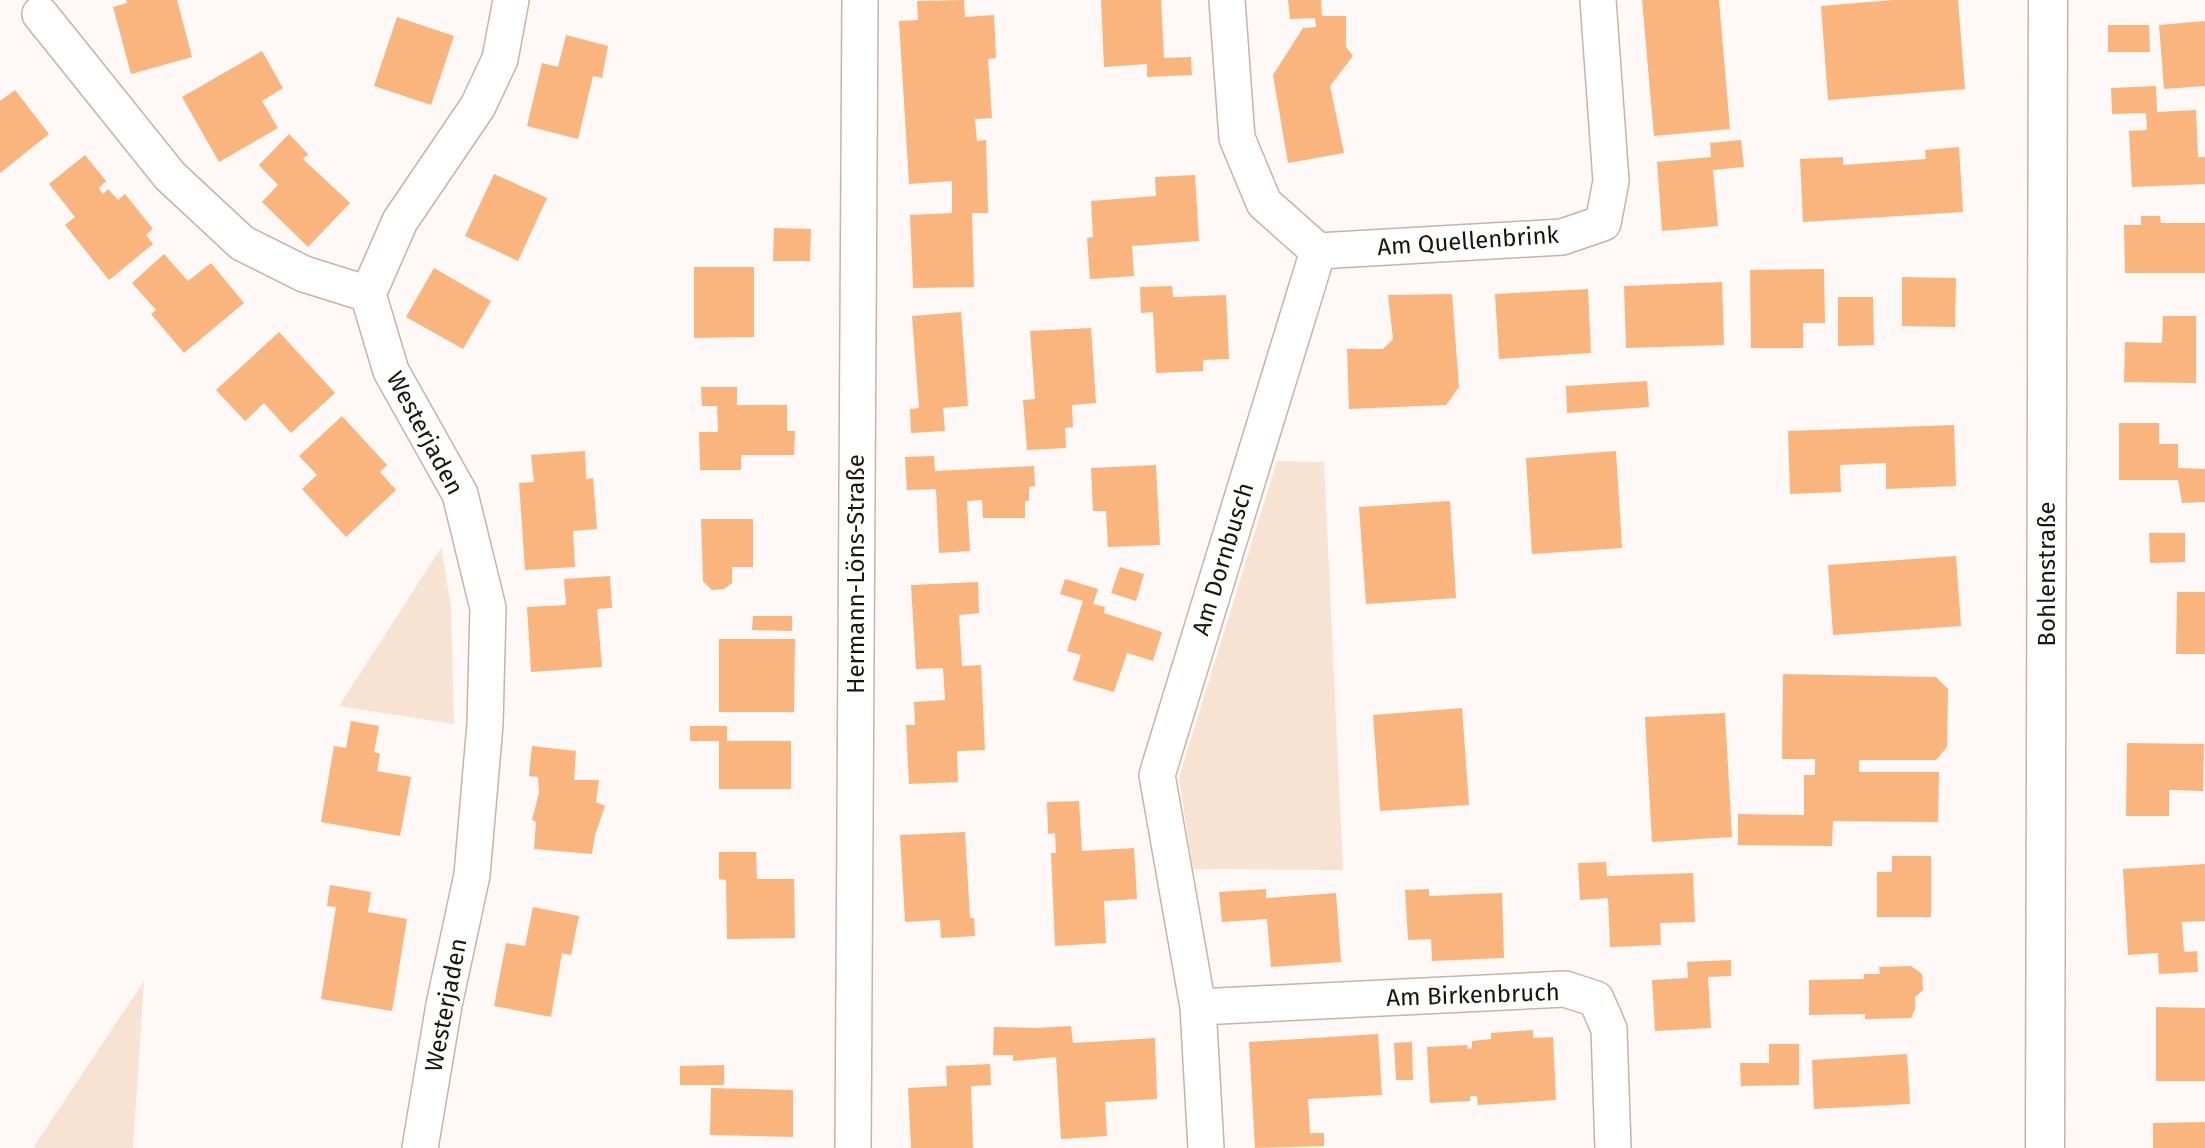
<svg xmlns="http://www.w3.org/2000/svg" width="2205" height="1148" viewBox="0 0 2205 1148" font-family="'Fira Sans',sans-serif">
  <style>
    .green { fill: #f8e2d1 }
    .building { fill: #fab57f }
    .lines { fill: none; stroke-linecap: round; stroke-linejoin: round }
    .street-casing { stroke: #c9b3a3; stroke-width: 38 }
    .secondary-casing { stroke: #c9b3a3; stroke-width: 41 }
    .street { stroke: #fff; stroke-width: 35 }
    .secondary { stroke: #fff; stroke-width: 38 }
    .labels { text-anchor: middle; stroke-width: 5; stroke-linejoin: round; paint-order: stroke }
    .street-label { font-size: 24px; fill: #1c140f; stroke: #fff }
  </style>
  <rect width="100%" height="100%" fill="#fef9f6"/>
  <path class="green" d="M1277,461L1324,462L1343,870L1193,869L1179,778Z
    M441,548L451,607L454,724L339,706Z
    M144,981L133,1148H33Z"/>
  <path class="building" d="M126,0H177L192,57L131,74L113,7L127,3Z
    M964,0L965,17L994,15L996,58L988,59L992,118L975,119L977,141L986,140L988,213H972L974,287L913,288L910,215L952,213V181L909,184L899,21L918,20L917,1Z
    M1101,0H1161L1164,58L1191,57L1192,75L1147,77V64L1104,67Z
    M1288,0H1321L1322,16H1346V47L1353,56L1330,86L1344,153L1288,163L1273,75L1303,28L1316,27L1315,18L1290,19Z
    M1642,0H1719L1730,129L1654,136Z
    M1893,0H1958L1965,89L1828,100L1821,6Z
    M397,17L454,36L431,105L374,86Z
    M2205,21V86L2164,89L2159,25Z
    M2108,25H2149L2150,52H2108Z
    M566,35L608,46L602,78L593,76L578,139L527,126L542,63L558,67Z
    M262,51L283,88L262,101L278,128L219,162L182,97Z
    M2156,86L2157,112L2196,110L2198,157H2205V184L2132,187L2129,131L2147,130L2146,113L2112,114L2111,88Z
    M15,90L49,134L0,173V101Z
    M289,134L308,154L303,159L350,203L308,247L262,202L278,185L259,165Z
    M1741,140L1744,167L1713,170L1718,226L1662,231L1657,162L1711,157L1710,143Z
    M1959,147L1963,212L1803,222L1800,159L1843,157V165L1926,159L1925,150Z
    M85,155L106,181L99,188L103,194L108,189L118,200L125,194L153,229L146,235L153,244L109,280L65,225L75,217L49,184Z
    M494,174L547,198L518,261L465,236Z
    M1195,175L1199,241L1132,246L1134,276L1090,279L1087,238L1093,237L1091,201L1156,196L1155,177Z
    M2141,216H2160L2161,223H2205V273H2125L2124,225H2141Z
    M774,228L811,229L810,261H773Z
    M164,254L188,281L211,263L244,303L184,353L151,314L156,310L132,283Z
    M694,267H754V337L694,338Z
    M434,268L491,301L463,349L406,317Z
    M1824,269L1825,323H1803V348H1751L1750,270Z
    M1902,277L1956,278L1955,327L1902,326Z
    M1722,282L1724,345L1626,348L1624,286Z
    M1172,286L1173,297L1226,295L1229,359L1203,360V371L1156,373L1153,312L1141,313L1140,287Z
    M1588,289L1591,353L1499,359L1495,294Z
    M1452,294L1459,387L1446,405L1349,409L1347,349H1383L1393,339L1388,295Z
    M1838,297H1873L1874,345L1838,346Z
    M961,312L968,406L943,408L945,431L911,433L910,409L919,408L912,316Z
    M2163,316H2196V383L2124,382L2125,342L2162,343Z
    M1091,328L1096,403L1072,405L1073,427L1065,428L1066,448L1027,450L1023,400L1035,399L1030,331Z
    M279,332L335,393L291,433L264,403L245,421L216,390Z
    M1647,381L1649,407L1567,413L1566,386Z
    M701,387H737V405H787V431H795L794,455H741V470H700L699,432H718L717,406H702Z
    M342,416L387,465L380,472L396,490L346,537L302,489L317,475L299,456Z
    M2119,423H2159V444H2178V468L2205,469V502L2182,503L2178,480H2119Z
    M1954,425L1956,486L1886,489V463L1840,465L1841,492L1790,494L1788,431Z
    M585,451L586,479L593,478L597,529L573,531L575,567L525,570L519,483L534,482L531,455Z
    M1616,451L1622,548L1532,554L1526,458Z
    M934,456L935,471L1034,466L1035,486L1029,487V501H1025V518H983L982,500L967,501L970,551L939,553L936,489L907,490L905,457Z
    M1156,465L1160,545L1108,547L1106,511H1093L1091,468Z
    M1450,501L1456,598L1366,604L1359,507Z
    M701,519H753V567H732V583L724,589L712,590L703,581Z
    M2149,533H2185V562L2150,563Z
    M1956,556L1961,626L1833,635L1828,565Z
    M1120,567L1144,574L1136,601L1111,593Z
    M610,576L612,608L597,609L602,667L531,672L527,607L566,605L564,579Z
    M1065,579L1098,589L1093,604L1105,607L1104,613L1162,632L1153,661L1127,653L1114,692L1073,680L1081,655L1067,651L1083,601L1060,594Z
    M978,582L979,613L959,615L962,666L981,665L985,750L957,751L958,782L909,784L906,725H915L914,702L945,700L943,668L916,669L911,585Z
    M2177,592H2205V654H2176Z
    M753,616H792V631L752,630Z
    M719,639H795L794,712H719Z
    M1783,674L1936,677L1948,689L1947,747L1936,760H1859V772H1939L1938,822L1833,821L1832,846L1738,845V814L1804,815V775H1815V759H1782Z
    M1462,708L1469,805L1380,811L1373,715Z
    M1725,713L1732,837L1652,842L1645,717Z
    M351,721L379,726L374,752L380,754L377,771L411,777L400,836L321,822L334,746L346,748Z
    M690,726H727V741H791V789H719V741H690Z
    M2127,743L2204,744L2203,791L2169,790V816H2126Z
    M532,746L576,751L574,780H599L596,802L605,806L595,835L592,854L534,849L536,822L532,820L539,793L538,777L529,776Z
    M1079,801L1082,851L1134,848L1137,899L1104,901L1106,943L1055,946L1051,853H1056L1055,833L1048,834L1047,802Z
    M965,832L970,918H974L975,936L941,938L940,920L905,922L900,835Z
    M719,852H756L757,879H794L795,938L727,939L726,880L719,879Z
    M1892,856H1931V917H1877V872H1892Z
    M1606,862L1607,876L1693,873L1695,922L1660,923L1661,945L1610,947L1608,898L1580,900L1578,863Z
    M2205,864V921L2182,922L2184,952L2197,951L2198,972L2159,974L2158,953L2128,955L2123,869Z
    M330,885L371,892L368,912L407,919L392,1011L321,999L336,907L327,906Z
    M1266,889V898L1336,893L1341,962L1271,967L1267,919L1222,922L1219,892Z
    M1429,889V896L1502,893L1504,958L1432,961L1431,939L1408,940L1405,890Z
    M533,907L579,916L571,955L562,953L551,1017L494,1006L506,943L525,946Z
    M1731,960V976L1708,977L1711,1028L1655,1031L1652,980L1688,978L1687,962Z
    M1911,966L1922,974L1923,990L1915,997V1009L1911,1018L1865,1019V1014L1809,1015V980L1864,979V974H1880L1879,967Z
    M2156,1007L2205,1008V1081H2156Z
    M1071,1026L1073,1043L1155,1038L1157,1099L1105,1102L1107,1136L1061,1139L1056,1057L1013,1061V1055H993L994,1027L1035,1028Z
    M1533,1030V1038L1553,1037L1556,1100L1478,1105L1477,1096H1470V1101L1430,1103L1427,1047L1467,1045L1468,1049L1472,1048V1041L1491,1039V1033Z
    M1378,1034L1382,1095L1308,1099L1310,1133H1324V1146L1255,1148L1249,1042Z
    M1412,1042L1413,1080H1396L1394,1043Z
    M1769,1044H1799V1085L1741,1086L1740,1063H1769Z
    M1907,1054L1910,1104L1814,1109L1812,1060Z
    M990,1064L991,1085L971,1086L973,1148H911L908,1088L947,1086L946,1066Z
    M724,1065V1085H680V1066Z
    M711,1088L793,1090V1137L710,1135Z
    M2205,1122V1148H2153V1123Z"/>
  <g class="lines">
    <g class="street-casing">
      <path id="street" d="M40,14L170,176L242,243L304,274L368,294
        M1318,251L1562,237L1603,223L1611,181L1598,0
        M1198,1007L1565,989L1596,999L1609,1029L1613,1148
        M420,1148L444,1005L472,875L485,724L488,608L460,494L391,371L368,294L400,221L478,106L500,59L511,0
        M853,1148L860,0
        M1206,1148L1198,1007L1157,775L1318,251L1264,203L1237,138L1227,0"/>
    </g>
    <g class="secondary-casing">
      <path id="secondary" d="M2045,1148L2048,0"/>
    </g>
    <use href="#street" class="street"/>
    <use href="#secondary" class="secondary"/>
  </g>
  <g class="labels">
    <g class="street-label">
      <text transform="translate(1468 241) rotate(-4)" y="8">Am Quellenbrink</text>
      <text transform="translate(425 433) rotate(62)" y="8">Westerjaden</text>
      <text transform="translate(1223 559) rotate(-73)" y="8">Am Dornbusch</text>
      <text transform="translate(856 574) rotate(-90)" y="8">Hermann-Löns-Straße</text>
      <text transform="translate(2047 574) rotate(-90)" y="8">Bohlenstraße</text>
      <text transform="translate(1473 995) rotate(-2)" y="8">Am Birkenbruch</text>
      <text transform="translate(446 1005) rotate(-79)" y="8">Westerjaden</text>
    </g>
  </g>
</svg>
